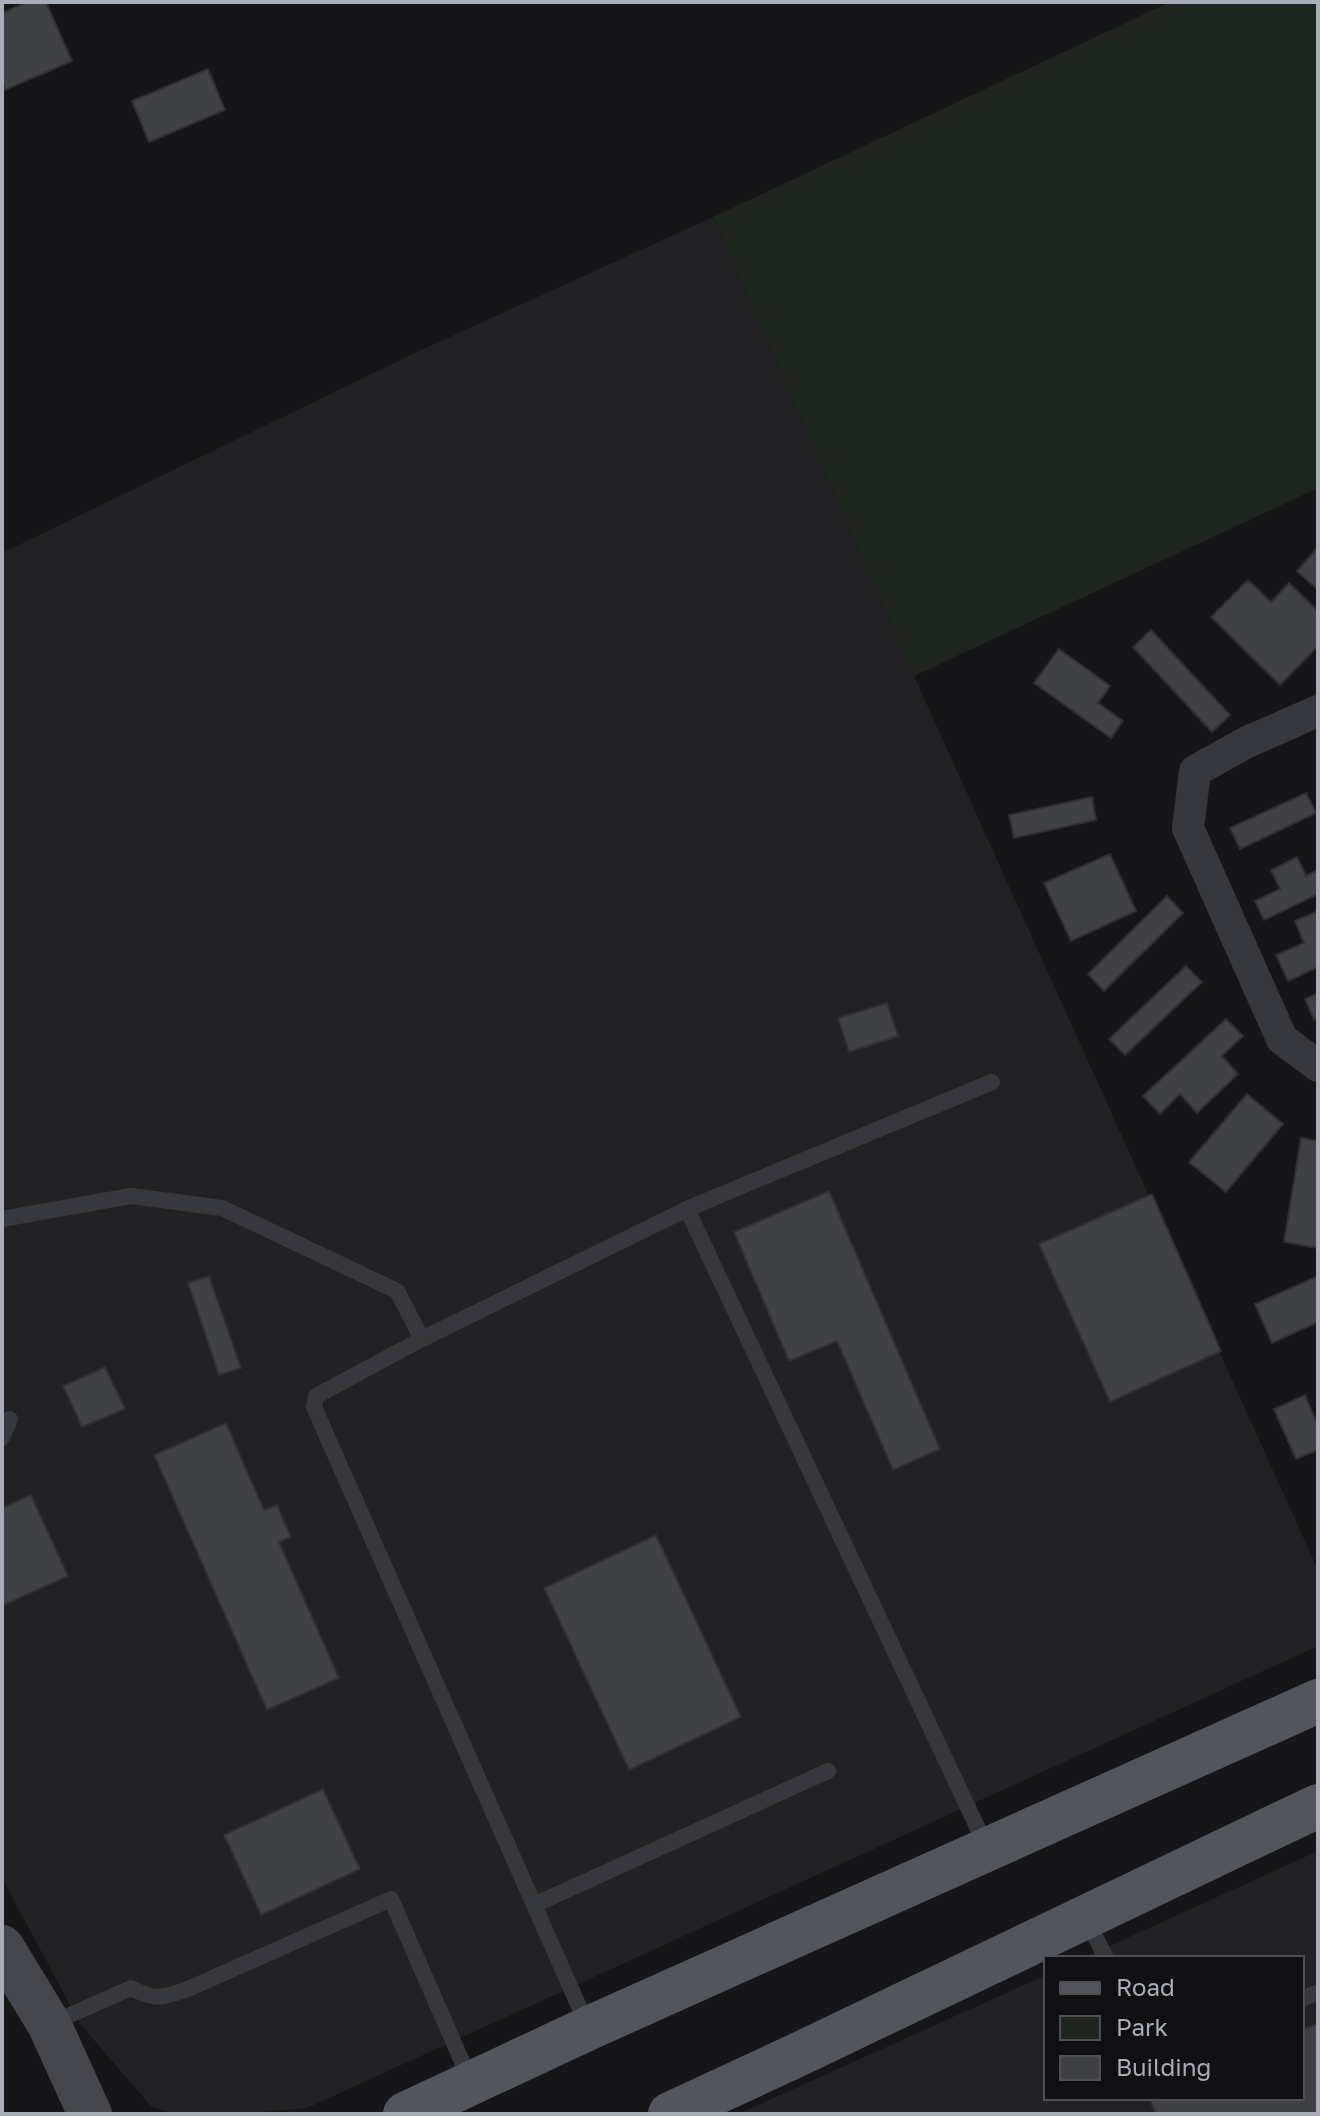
<svg xmlns="http://www.w3.org/2000/svg" width="1320" height="2116" viewBox="0 0 1320 2116" font-family="'Golos Text',sans-serif">
  <style>
    .built { fill: #222225 }
    .green { fill: #1e261f }
    .building { fill: #404145; stroke: #303034; stroke-width: 2 }
    .lines { fill: none; stroke-linecap: round; stroke-linejoin: round }
    .lane { stroke: #37383d; stroke-width: 16 }
    .street { stroke: #37383d; stroke-width: 32 }
    .secondary { stroke: #45474d; stroke-width: 44 }
    .primary { stroke: #53555c; stroke-width: 44 }
  </style>
  <rect width="100%" height="100%" fill="#161618"/>
  <path class="built" d="M713,217L914,676L1318,1570V1646L307,2108L240,2114H174L151,2106L80,2024L2,1878V553L419,351Z
    M1318,1851V2114H738L1046,1975V2098H1302V1958H1083Z"/>
  <path class="green" d="M1170,2H1318V488L914,676L713,217Z"/>
  <path class="building" d="M28,2H46L72,61L5,90L2,82V13Z
    M208,69L225,110L149,142L132,101Z
    M1318,547V590L1297,571Z
    M1248,580L1271,602L1289,583L1318,611V646L1280,685L1211,617Z
    M1151,630L1230,715L1212,732L1133,647Z
    M1059,649L1110,686L1098,703L1123,721L1111,738L1034,683Z
    M1306,793L1316,813L1240,849L1230,828Z
    M1092,797L1096,820L1014,838L1009,815Z
    M1110,854L1136,911L1071,941L1044,883Z
    M1297,857L1306,876L1318,870V894L1264,920L1255,901L1280,889L1271,870Z
    M1167,896L1183,913L1104,991L1088,974Z
    M1318,911V967L1288,981L1276,955L1304,943L1295,921Z
    M1186,966L1202,982L1125,1055L1109,1039Z
    M1318,993V1018L1314,1020L1305,999Z
    M887,1003L898,1036L849,1052L838,1018Z
    M1226,1019L1243,1036L1222,1056L1238,1074L1197,1113L1180,1094L1160,1114L1143,1096Z
    M1247,1094L1283,1124L1226,1192L1189,1162Z
    M1301,1138L1318,1141V1248L1284,1242Z
    M829,1191L940,1449L893,1470L837,1341L789,1361L734,1232Z
    M1152,1194L1221,1351L1110,1402L1039,1244Z
    M209,1276L241,1368L219,1375L188,1283Z
    M1318,1276V1322L1272,1343L1255,1304Z
    M105,1367L125,1409L82,1427L63,1386Z
    M1305,1395L1318,1426V1450L1296,1459L1274,1409Z
    M226,1423L264,1510L277,1505L291,1537L279,1542L339,1678L267,1710L154,1455Z
    M31,1495L68,1576L2,1606V1508Z
    M656,1535L741,1717L629,1770L544,1588Z
    M323,1789L360,1869L261,1915L224,1835Z
    M1318,2023V2114H1156L1149,2098H1302V2030Z"/>
  <g class="lines">
    <path class="lane" d="M687,1209L987,1848
      M2,1219L131,1196L222,1208L397,1291L422,1339L687,1209L992,1082
      M422,1339L316,1396L314,1407L588,2027
      M2,1438L10,1419
      M534,1905L828,1771
      M1087,1920L1106,1958
      M1302,1999L1318,1992
      M52,2023L131,1988C156,2001 162,1998 188,1989L391,1899L471,2082"/>
    <path class="street" d="M1318,711L1247,742L1195,771L1188,828L1282,1039L1318,1066"/>
    <path class="secondary" d="M2,1947L49,2024L90,2114"/>
    <path class="primary" d="M405,2114L589,2028L1318,1701
      M670,2114L795,2056L1318,1806"/>
  </g>
  <rect width="1320" height="2116" fill="none" stroke="#a8adb8" stroke-width="8"/>
  <rect x="1044" y="1956" width="260" height="144" fill="#111113" stroke="#4d4f55" stroke-width="2"/>
  <rect x="1060" y="1982" width="40" height="12" fill="#53555c" stroke="#4d4f55" stroke-width="2"/>
  <text x="1116" y="1996" font-size="24" fill="#a8adb8">Road</text>
  <rect x="1060" y="2016" width="40" height="24" fill="#1e261f" stroke="#4d4f55" stroke-width="2"/>
  <text x="1116" y="2036" font-size="24" fill="#a8adb8">Park</text>
  <rect x="1060" y="2056" width="40" height="24" fill="#404145" stroke="#4d4f55" stroke-width="2"/>
  <text x="1116" y="2076" font-size="24" fill="#a8adb8">Building</text>
</svg>
